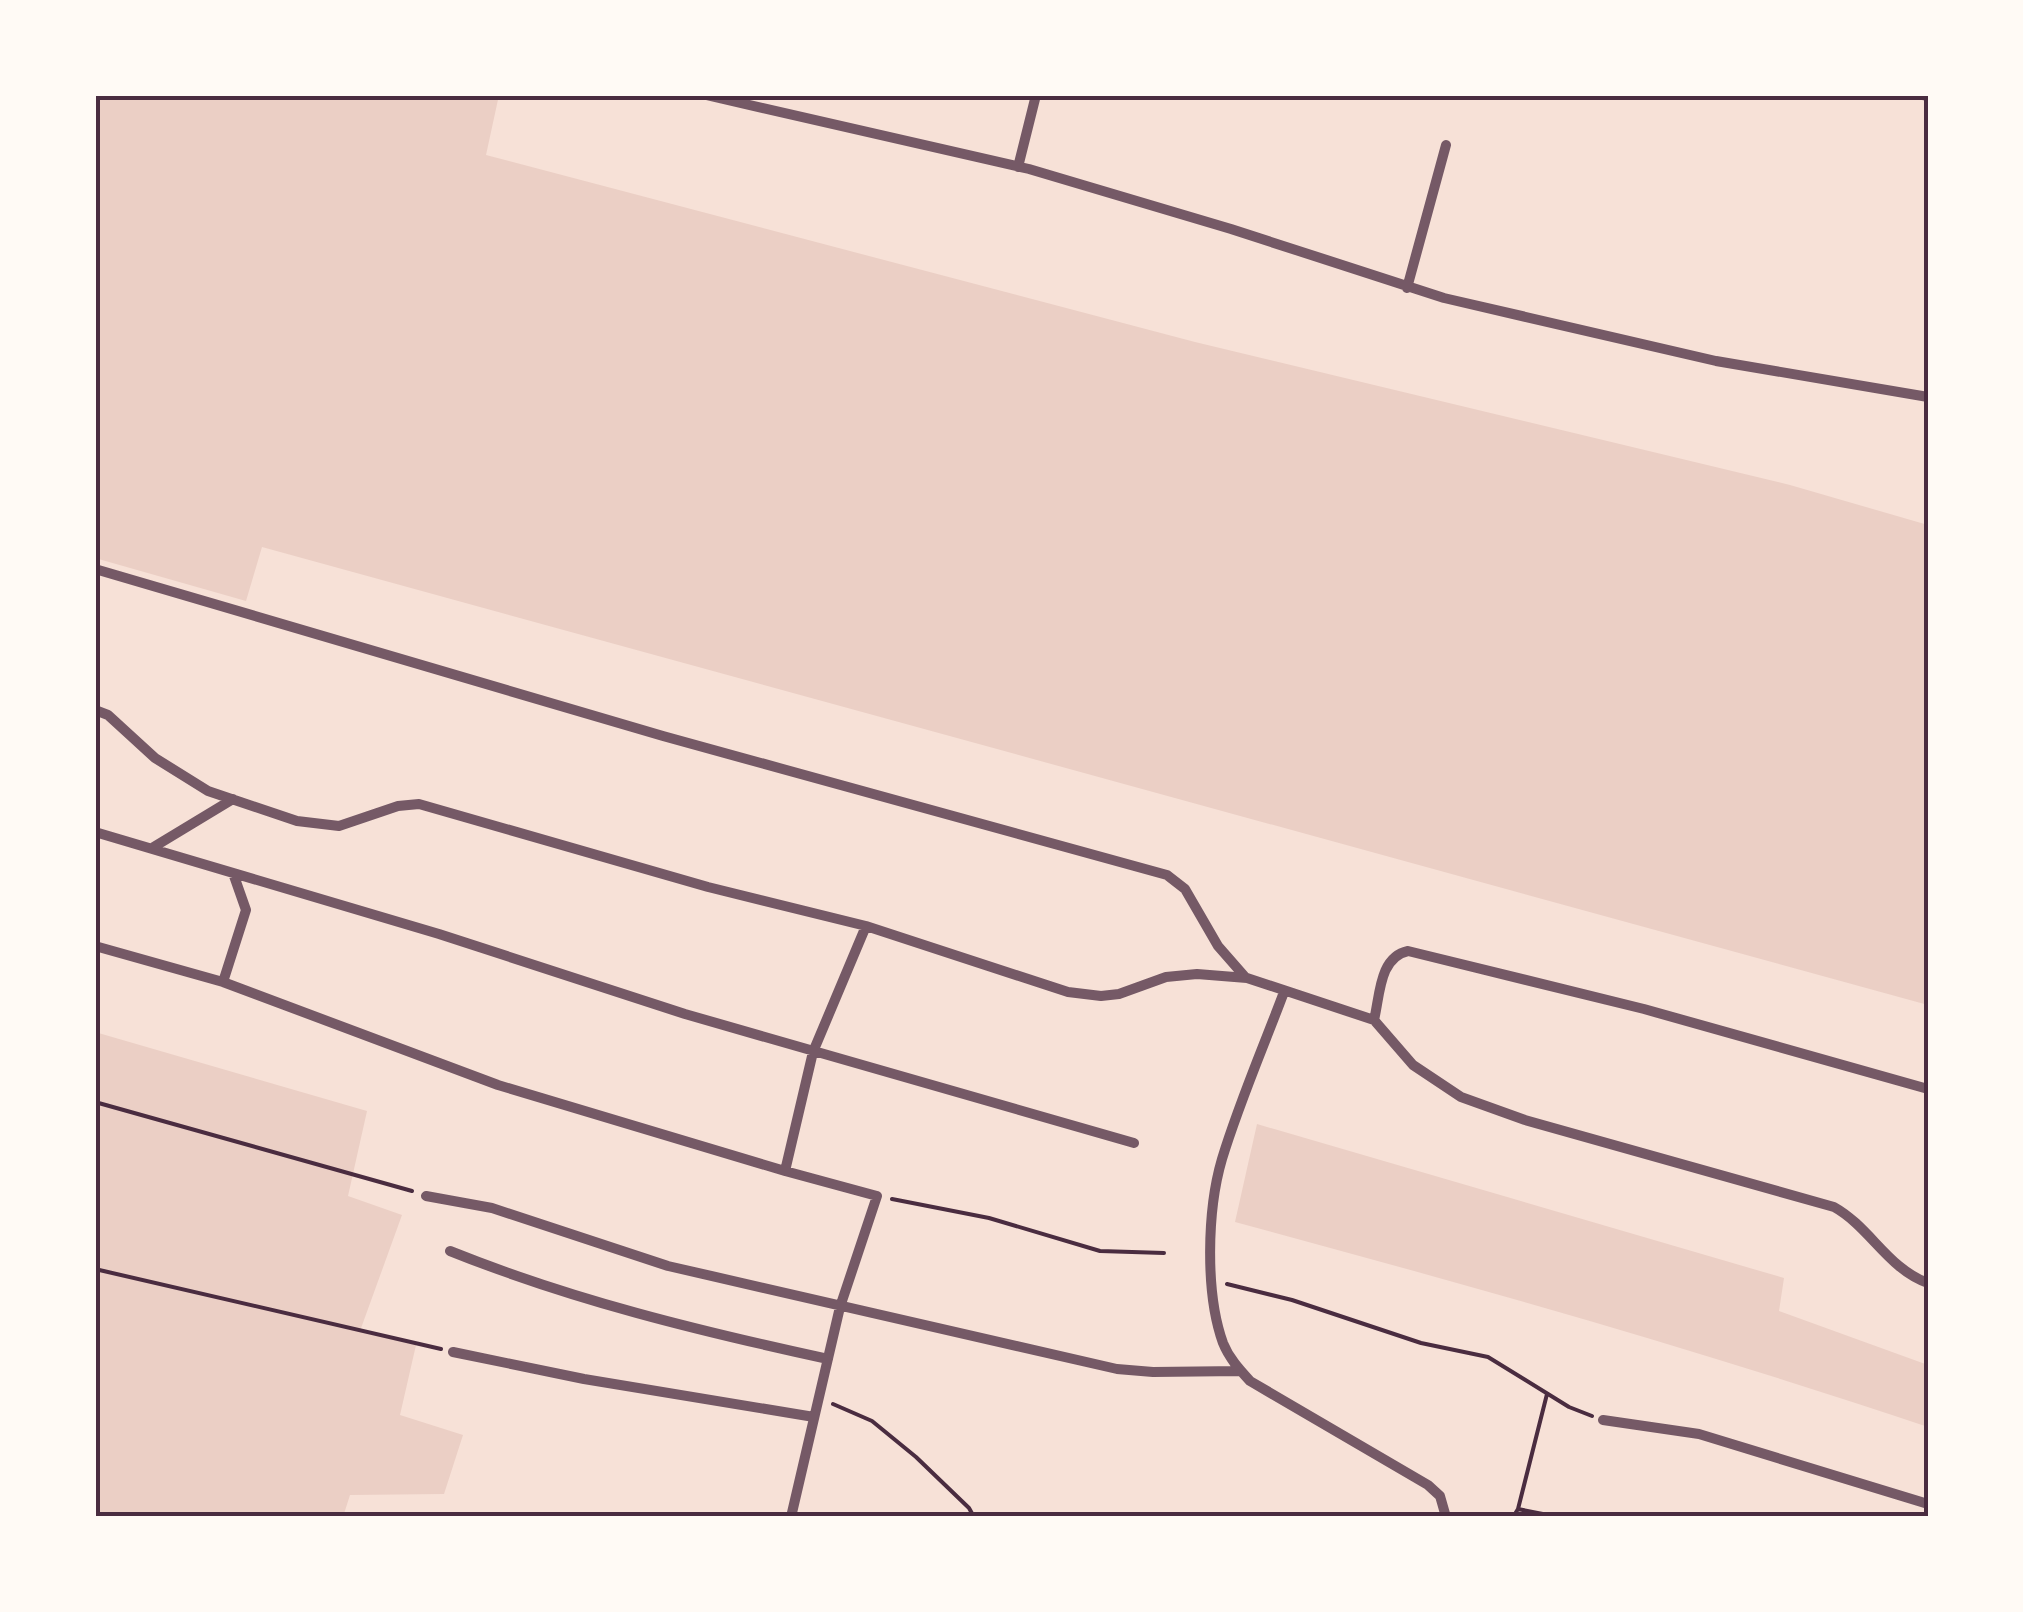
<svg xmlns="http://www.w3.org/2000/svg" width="2023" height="1612" viewBox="0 0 2023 1612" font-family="Inter,sans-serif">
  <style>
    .green { fill: #ebcfc5 }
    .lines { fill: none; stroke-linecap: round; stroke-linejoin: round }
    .path { stroke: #4a2c40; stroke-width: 4 }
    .minor { stroke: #755966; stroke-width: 10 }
    .neatline { fill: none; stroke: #4a2c40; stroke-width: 4 }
  </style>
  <rect width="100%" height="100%" fill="#f7e1d7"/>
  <path class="green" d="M95,95H499L486,155L1195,342L1790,485L1928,525V1005L262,547L246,601L95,558Z
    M95,1032L367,1111L348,1196L402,1215L360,1331L416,1345L400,1415L463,1435L444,1494L350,1495L343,1517H95Z
    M1257,1124L1784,1278L1779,1311L1928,1365V1427C1699,1350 1469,1285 1235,1222Z"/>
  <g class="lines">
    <path class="path" d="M95,1102L412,1191
      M892,1199L989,1218L1100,1251L1164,1253
      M95,1269L441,1349
      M1227,1284L1292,1300L1421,1343L1488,1357L1569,1407L1592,1416
      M833,1404L872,1421L916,1457L969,1508L974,1517
      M1518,1509L1558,1517
      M1513,1517L1518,1509L1547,1394"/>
    <path class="minor" d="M706,95L1029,169L1231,229L1444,298L1716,361L1928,397
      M1923,95L1928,96
      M1018,167L1036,95
      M1407,288L1446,145
      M95,569L663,736L1167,875L1185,889L1218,946L1246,978
      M95,710L108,715L155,758L208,791L297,821L339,826L398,806L419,804L708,887L866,926L1068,992L1101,996L1119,994L1166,977L1197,974L1247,978L1374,1020L1413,1065L1461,1097L1525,1120L1834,1207C1870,1227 1888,1269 1928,1283
      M95,832L439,934L685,1014L1134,1143
      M152,848L233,799
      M95,946L223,982L498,1085L785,1171
      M223,982L246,910L233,873
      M1284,992C1263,1048 1239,1103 1222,1159C1207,1210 1205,1293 1223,1343C1229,1358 1239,1369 1250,1381L1428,1485L1440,1496L1446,1517
      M1374,1020C1380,996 1379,957 1408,951L1644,1009L1928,1089
      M426,1196L492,1208L668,1266L1117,1369L1153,1372L1241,1371
      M450,1251C572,1300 699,1331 828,1359
      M453,1352L584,1379L814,1417
      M1603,1420L1699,1434L1928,1504
      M791,1517L840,1307L877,1196L785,1171L813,1052L866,926"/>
  </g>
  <rect width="2023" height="1612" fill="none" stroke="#fffaf5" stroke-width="195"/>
  <rect x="98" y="98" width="1828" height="1416" class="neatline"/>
</svg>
